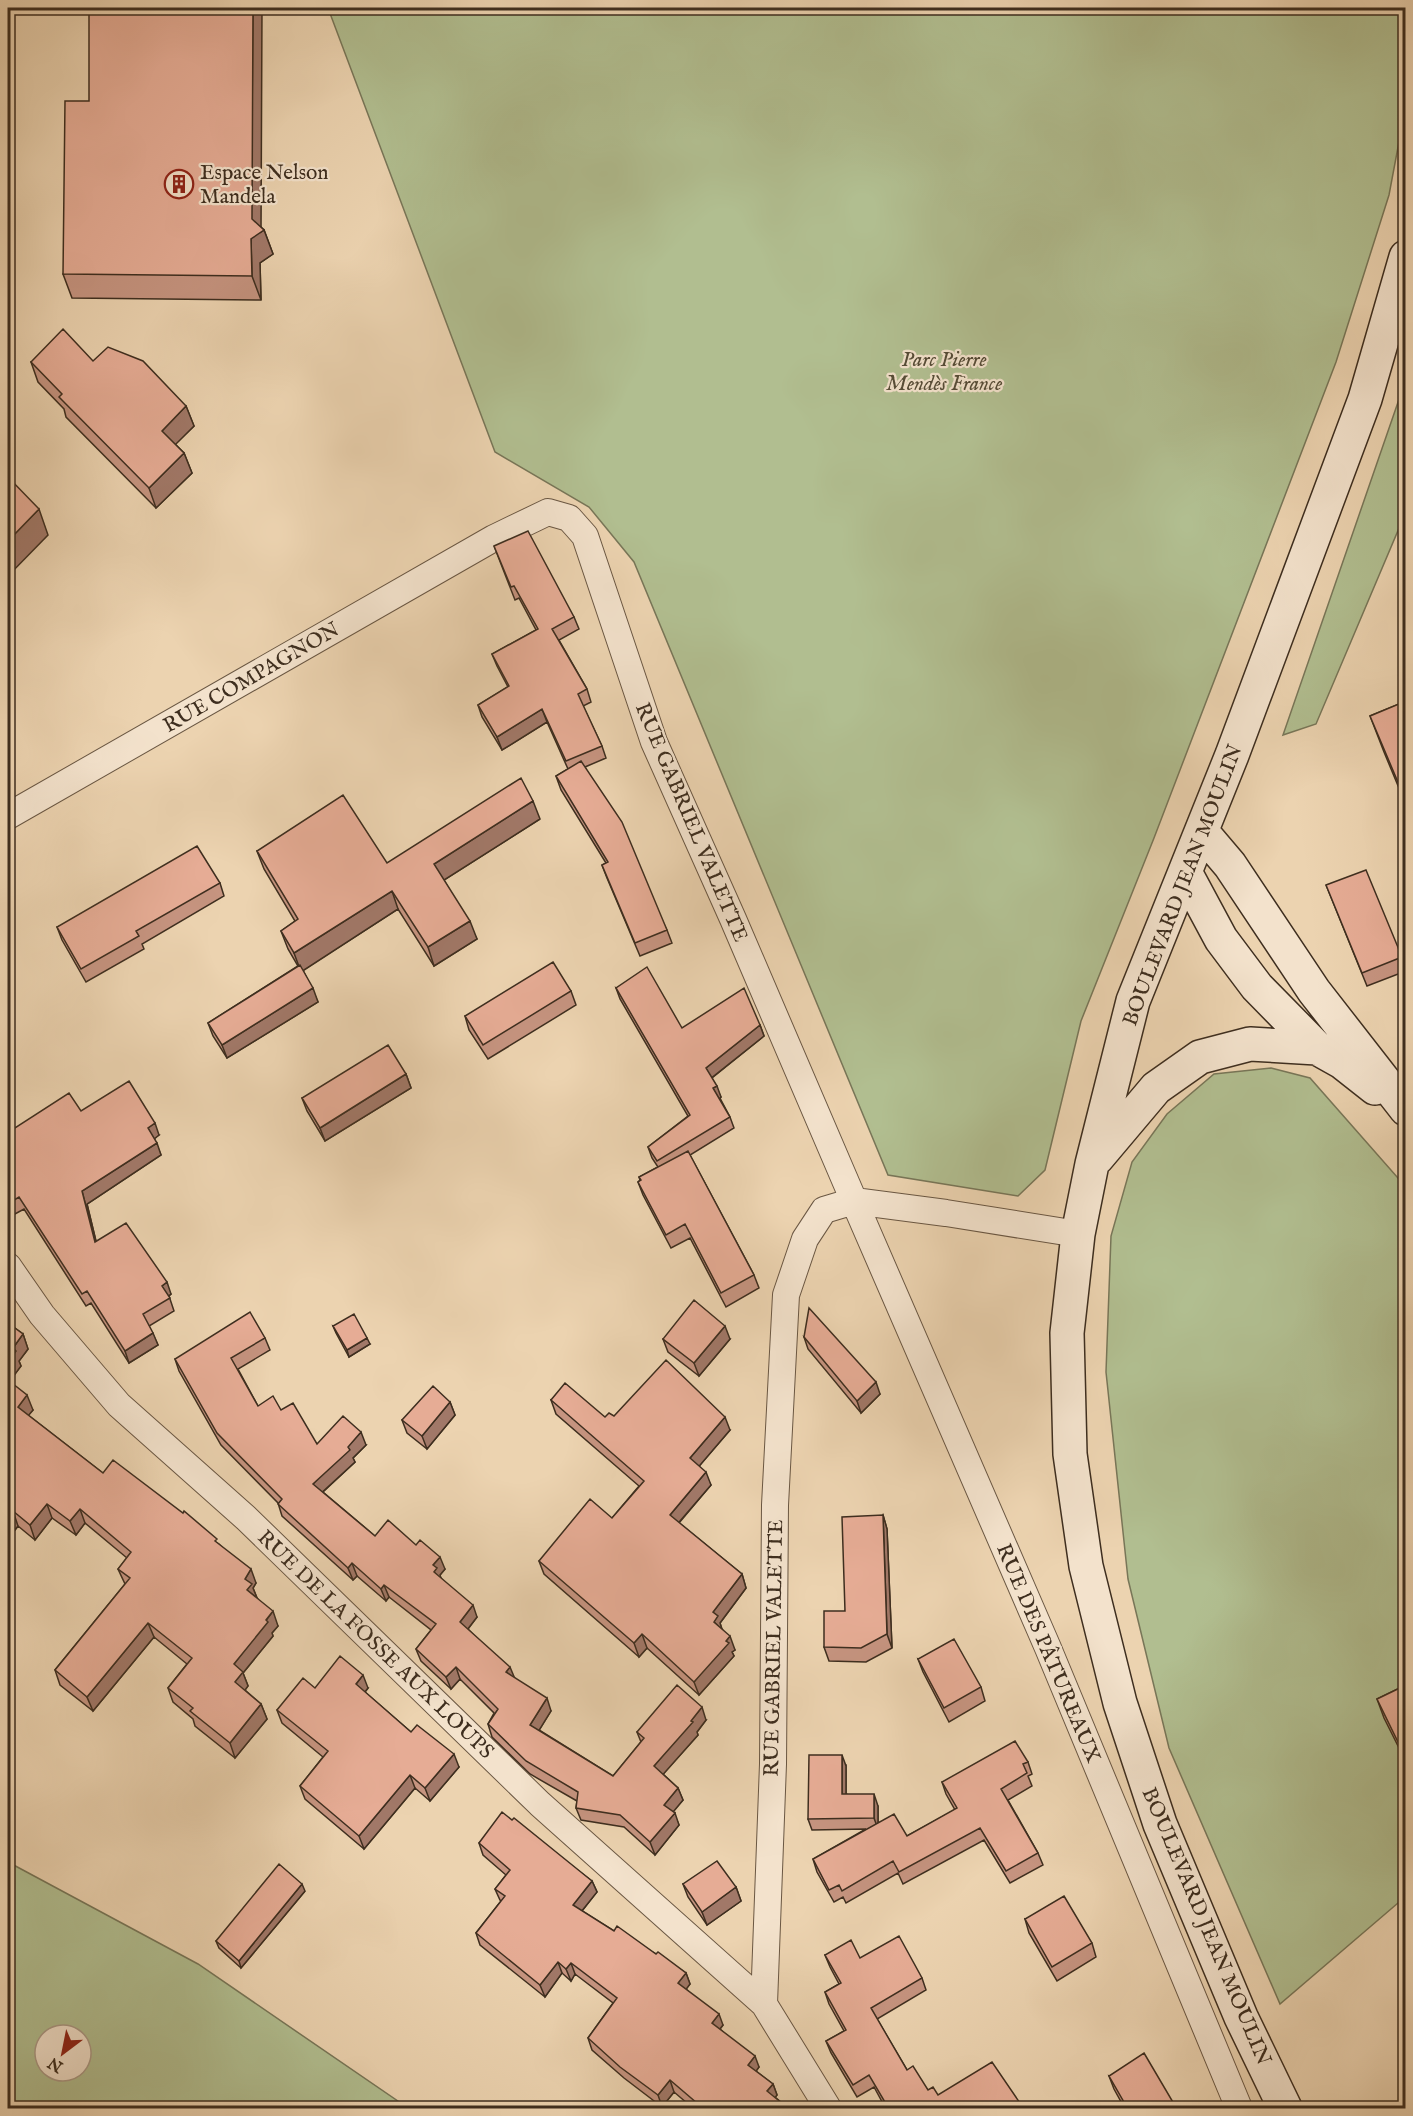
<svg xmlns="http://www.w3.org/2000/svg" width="1413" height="2116" viewBox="0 0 1413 2116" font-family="'IM FELL English',serif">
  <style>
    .green { fill: #b1be90; stroke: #787658; stroke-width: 1.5; fill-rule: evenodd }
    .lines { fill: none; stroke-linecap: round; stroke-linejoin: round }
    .street-casing { stroke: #6a5743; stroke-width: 28 }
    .secondary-casing { stroke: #3e2e1f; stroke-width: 36 }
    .street { stroke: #f3e2cc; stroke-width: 26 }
    .secondary { stroke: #f3e2cc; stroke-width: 33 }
    .wall { fill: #c69480; stroke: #3e2e1f; stroke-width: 1.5 }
    .shaded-wall { fill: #a17868; stroke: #3e2e1f; stroke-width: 1.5 }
    .building { fill: #e6ac95; stroke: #3e2e1f; stroke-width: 1.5 }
    .labels { text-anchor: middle; stroke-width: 4.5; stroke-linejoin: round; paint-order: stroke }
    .poi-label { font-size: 21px; fill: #3e2e1f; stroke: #f3e2cc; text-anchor: start }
    .park-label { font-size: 21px; font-style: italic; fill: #554b36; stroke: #f3e2cc }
    .street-label { font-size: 21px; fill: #3e2e1f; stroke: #f3e2cc }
  </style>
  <rect width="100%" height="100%" fill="#ecd3b0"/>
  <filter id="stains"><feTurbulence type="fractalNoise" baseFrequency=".00333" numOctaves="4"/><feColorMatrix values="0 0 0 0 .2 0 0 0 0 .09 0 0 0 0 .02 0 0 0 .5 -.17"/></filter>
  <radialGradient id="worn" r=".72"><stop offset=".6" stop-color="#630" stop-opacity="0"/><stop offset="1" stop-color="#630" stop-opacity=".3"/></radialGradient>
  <path class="green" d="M328,8H1405V110L1389,195L1336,362L1154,838L1081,1021L1045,1170L1018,1196L888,1175L634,562L589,507L495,452Z
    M1405,382V514L1316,724L1283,735Z
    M1271,1068L1310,1078L1405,1186V1897L1280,2004L1169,1748L1128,1579L1106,1372L1111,1236L1132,1162L1167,1114L1214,1074Z
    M8,1862L198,1964L408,2108H8ZM45,2035H81V2071H45Z"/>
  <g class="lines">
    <g class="street-casing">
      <path id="street" d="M8,816L494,538L548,512L569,518L585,536L654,742L733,919L854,1201L824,1210L805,1239L786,1295L775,1505L773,1764L764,2004L828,2108
        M854,1201L1048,1648L1239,2108
        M854,1201L946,1213L1078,1234
        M8,1266L42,1315L119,1405L246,1518L540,1804L764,2004"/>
    </g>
    <g class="secondary-casing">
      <path id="secondary" d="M1202,832L1230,865L1314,991L1406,1109
        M1185,872L1221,939L1257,987L1317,1048L1342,1062L1375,1088
        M1097,1158L1156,1088L1200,1057L1250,1044L1317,1048
        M1285,2108L1241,2017L1160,1824L1120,1703L1086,1566L1070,1454L1067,1333L1078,1234L1092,1164L1133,1001L1232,755L1365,399L1406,257"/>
    </g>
    <use href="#street" class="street"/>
    <use href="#secondary" class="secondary"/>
  </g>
  <path class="wall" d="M261,227L264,230L273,254L260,263L261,300L72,298L63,274Z
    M93,361L186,406L194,426L175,444L184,453L192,473L156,508L66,417L64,409L38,382L31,362Z
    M494,546L574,617L579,629L559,640L587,689L591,702L583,706L602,746L606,758L585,767L667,930L672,943L640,956L607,878L602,865L606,863L561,790L556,776L568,769L547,722L502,750L482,717L478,705L508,687L497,666L492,654L536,630L519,598L515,600Z
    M1406,701V805L1384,752L1370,716Z
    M540,819L444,880L477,939L434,966L398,909L303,970L318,1002L227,1058L213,1036L208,1023L298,966L288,949L281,931L295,921L264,869L257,851L387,863Z
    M220,883L224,896L142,944L144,949L86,982L62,940L57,927Z
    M1326,885L1402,957L1406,967V971L1367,986Z
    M616,988L682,1028L760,1025L764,1036L712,1078L721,1097L720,1098L730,1117L734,1128L690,1155L754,1275L759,1288L726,1307L690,1238L671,1248L643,1195L638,1182L640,1180L639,1177L658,1167L652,1158L648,1147L688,1116L620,999Z
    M571,991L576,1005L488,1059L469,1030L465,1016Z
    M406,1074L411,1088L325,1141L307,1111L302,1098Z
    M81,1111L159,1135L154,1138L161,1155L87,1204L96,1241L171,1294L169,1296L174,1311L149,1326L158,1345L129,1363L91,1303L86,1306L24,1209L15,1214L12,1209L8,1212L15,1128Z
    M8,1323L23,1334L28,1349L19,1361L21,1366L9,1381L33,1410L28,1415L103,1473L219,1544L256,1583L253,1588L257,1598L278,1626L272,1633L273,1636L243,1673L248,1686L245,1690L261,1704L267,1719L235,1758L195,1726L193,1719L173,1702L168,1688L187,1664L154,1637L93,1711L60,1685L55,1670L125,1584L118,1569L127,1558L85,1523L76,1535L52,1518L35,1540L18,1526L15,1530L8,1525Z
    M333,1326L370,1344L349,1357L336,1333Z
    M804,1337L880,1394L861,1413L808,1349Z
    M265,1338L270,1350L238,1369L258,1406L281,1410L317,1444L366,1445L353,1458L355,1462L323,1492L375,1536L416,1545L445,1569L440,1575V1577L477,1617L468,1629L514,1678L551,1711L539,1730L613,1776L641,1742L637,1732L706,1720L697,1732L698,1735L663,1774L678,1788L683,1800L673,1811L679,1825L655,1855L624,1827L581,1820L576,1808L577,1801L530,1774L492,1737L488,1724L494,1713L460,1679L451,1689L421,1661L416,1649L431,1630L389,1597L386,1601L357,1576L353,1580L282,1516L278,1503L221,1445L179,1371L175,1359Z
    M663,1339H730L699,1376L668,1352Z
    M551,1400L605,1417L614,1416L730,1430L699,1466L711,1485L679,1523L742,1574L746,1588L720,1623L722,1629L735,1650L732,1652L734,1656L699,1695L647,1648L639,1657L544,1574L539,1561L612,1518L639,1486L556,1414Z
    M450,1402L455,1415L427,1449L407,1433L402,1420Z
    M883,1515L887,1529L892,1648L866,1662L829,1661L824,1647L845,1611Z
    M918,1659L981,1687L985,1701L949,1722L923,1672Z
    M1406,1685V1762L1384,1718L1377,1699Z
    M315,1688H368L365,1692L411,1732L459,1767L430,1801L415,1788L364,1849L305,1799L300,1786L323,1757L282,1723L277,1710Z
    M1028,1762L1032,1774L1028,1776L1032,1786L1008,1800L1038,1853L1043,1865L1010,1883L984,1840L903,1884L898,1873L846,1903L843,1897L834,1902L817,1872L813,1859L866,1829L812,1830L808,1819L846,1766V1794L878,1806V1822L907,1836L955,1810L946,1794L942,1782Z
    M512,1820L592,1881L597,1892L582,1911L614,1931L656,1954L686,1973L690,1984L686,1989L723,2025L720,2029L759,2067L756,2071L773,2084L777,2095L775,2097L789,2109H694L674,2092L662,2107L624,2078L592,2050L588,2038L613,2003L575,1974L571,1981L562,1973L545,1997L480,1945L476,1933L501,1901L500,1900L495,1889L506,1875L483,1855L479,1843Z
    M683,1884L736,1887L741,1901L707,1925L688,1897Z
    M305,1891L241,1968L219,1948L216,1941Z
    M1025,1919L1092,1943L1096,1957L1057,1981L1029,1933Z
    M825,1955L860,1958L922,1978L926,1990L877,2019L907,2070L928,2090L938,2095L1024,2109H886L874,2087L857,2097L831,2053L826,2041L844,2031L829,2004L825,1992L839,1984L830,1967Z
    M1109,2076L1177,2109H1125L1114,2089Z"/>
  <path class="shaded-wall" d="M253,8H262L261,232L264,230L273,254L260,263L261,300L252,276L251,239Z
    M186,406L194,426L169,451L162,431Z
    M184,453L192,473L156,508L149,488Z
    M39,509L48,535L8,576V541Z
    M542,709L547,722L502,750L497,737Z
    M533,801L540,819L441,882L434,864Z
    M392,891L398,909L301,972L294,953Z
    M470,921L477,939L434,966L428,947Z
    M313,988L318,1002L227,1058L222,1045Z
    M760,1025L764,1036L710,1079L706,1068Z
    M406,1074L411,1088L325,1141L320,1128Z
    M717,1086L721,1097L718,1100L713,1088Z
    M155,1123L159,1135L153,1140L148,1128Z
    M157,1143L161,1155L87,1204L99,1254L95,1242L82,1191Z
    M8,1197L12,1209L8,1212Z
    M167,1282L171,1294L166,1298L162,1286Z
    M725,1326L730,1339L699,1376L694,1363Z
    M153,1333L158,1345L129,1363L125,1351Z
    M23,1334L28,1349L19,1361L21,1366L8,1384V1362L13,1348Z
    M367,1338L370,1344L349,1357L347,1350Z
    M876,1382L880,1394L861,1413L857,1401Z
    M27,1395L33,1410L23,1422L18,1407Z
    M450,1402L455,1415L427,1449L422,1436Z
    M725,1417L730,1430L695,1471L690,1458Z
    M361,1432L366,1445L353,1458L355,1462L318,1496L313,1484Z
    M706,1472L711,1485L674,1528L670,1515Z
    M47,1504L52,1518L35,1540L30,1525Z
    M80,1509L85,1523L76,1535L70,1521Z
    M13,1511L18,1526L15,1530L9,1516Z
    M883,1515L887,1529L892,1648L887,1634Z
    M440,1557L445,1569L440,1575L442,1581L434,1572L433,1565Z
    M352,1563L357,1576L353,1580L348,1568Z
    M251,1569L256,1583L253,1588L257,1598L247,1590L245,1579Z
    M742,1574L746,1588L720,1623L722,1630L714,1622L713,1612Z
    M384,1585L389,1597L386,1601L381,1589Z
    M473,1605L477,1617L464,1634L460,1622Z
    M273,1611L278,1626L272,1633L273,1636L243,1673L248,1686L240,1697L235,1682L234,1664Z
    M148,1623L154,1637L93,1711L87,1697Z
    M642,1634L647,1648L639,1657L634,1643Z
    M730,1636L735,1650L732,1652L734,1656L699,1695L694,1682Z
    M456,1667L460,1679L451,1689L446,1677Z
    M510,1667L515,1679L506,1672Z
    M363,1675L368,1688L361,1697L356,1684Z
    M547,1698L551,1711L535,1737L530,1725Z
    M261,1704L267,1719L235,1758L230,1743Z
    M702,1707L706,1720L697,1732L698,1735L659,1779L654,1766Z
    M454,1754L459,1767L430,1801L425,1788Z
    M842,1755L846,1766V1806L842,1794Z
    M410,1775L415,1788L364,1849L359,1836Z
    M678,1788L683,1800L669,1817L664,1805Z
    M874,1794L878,1806V1829L874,1818Z
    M675,1813L679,1825L655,1855L650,1842Z
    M592,1881L597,1892L577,1917L573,1905Z
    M302,1884L305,1891L241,1968L239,1961Z
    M736,1887L741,1901L707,1925L702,1912Z
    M558,1962L562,1973L545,1997L540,1985Z
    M571,1963L575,1974L571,1981L566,1969Z
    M686,1973L690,1984L682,1995L678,1983Z
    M719,2014L723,2025L716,2034L712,2023Z
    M755,2056L759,2067L752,2077L748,2065Z
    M670,2080L674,2092L662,2107L658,2095Z
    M773,2084L777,2095L772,2102L767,2091Z"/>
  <path class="building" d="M89,8H253L252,219L264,230L251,239L252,276L63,274L65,101H89Z
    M63,329L93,361L108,347L143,361L186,406L162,431L184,453L149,488L59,397L62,394L31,362Z
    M8,477L39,509L8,541Z
    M528,531L574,617L552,629L587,689L578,694L602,746L566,761L542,709L497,737L478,705L509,686L492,654L538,629L514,586L511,587L494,546Z
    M1406,701V784L1400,787L1370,716Z
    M581,761L622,822L667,930L635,943L602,865L608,862L556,776Z
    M521,778L533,801L434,864L470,921L428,947L392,891L294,953L281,931L298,919L257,851L343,795L387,863Z
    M197,846L220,883L136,931L139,936L81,969L57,927Z
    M1366,870L1402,957L1362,973L1326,885Z
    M553,962L571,991L483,1045L465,1016Z
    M300,965L313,988L222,1045L208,1023Z
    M647,967L682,1028L744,988L760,1025L706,1068L717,1086L713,1088L730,1117L657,1161L648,1147L690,1115L616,988Z
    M388,1045L406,1074L320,1128L302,1098Z
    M129,1081L155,1123L148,1128L157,1143L82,1191L95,1242L126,1223L167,1282L162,1286L170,1298L143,1314L153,1333L125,1351L87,1291L82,1294L19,1197L11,1202L8,1197V1116L15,1128L69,1093L81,1111Z
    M688,1151L754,1275L721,1293L685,1224L666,1235L638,1182L641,1180L639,1177Z
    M694,1300L725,1326L694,1363L663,1339Z
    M809,1308L876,1382L857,1401L804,1337Z
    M250,1312L265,1338L231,1358L258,1406L273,1396L281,1410L293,1403L317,1444L343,1416L361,1432L348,1447L350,1450L313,1484L375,1536L388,1520L416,1545L420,1540L440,1557L433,1565L437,1568L434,1572L473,1605L460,1622L510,1667L506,1672L547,1698L530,1725L613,1776L644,1738L637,1732L677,1685L702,1707L691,1721L693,1722L654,1766L678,1788L664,1805L675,1813L650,1842L620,1815L576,1808L578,1792L526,1761L488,1724L498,1709L456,1667L446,1677L416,1649L436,1624L384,1585L381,1589L352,1563L348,1568L278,1504L282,1499L217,1433L175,1359Z
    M354,1314L367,1338L347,1350L333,1326Z
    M8,1323L23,1334L13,1348L16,1351L8,1362Z
    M666,1360L725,1417L690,1458L706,1472L670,1515L742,1574L713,1612L718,1616L714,1622L730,1636L726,1641L729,1643L694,1682L642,1634L634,1643L539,1561L590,1499L612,1518L644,1481L551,1400L565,1383L605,1417L609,1413L614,1416Z
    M8,1380L27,1395L18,1407L103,1473L113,1460L183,1513L184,1511L217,1539L215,1541L251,1569L245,1579L252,1584L247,1590L273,1611L266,1620L268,1622L234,1664L243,1672L235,1682L261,1704L230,1743L190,1711L193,1708L168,1688L192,1658L148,1623L87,1697L55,1670L130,1578L118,1569L131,1552L80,1509L70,1521L47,1504L30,1525L13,1511L9,1516L8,1515Z
    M433,1386L450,1402L422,1436L402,1420Z
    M883,1515L887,1634L861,1648L824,1647V1611H845L842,1517Z
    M954,1639L981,1687L944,1708L918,1659Z
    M340,1656L363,1675L356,1684L411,1732L417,1725L454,1754L425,1788L410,1775L359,1836L300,1786L328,1751L277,1710L303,1678L315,1688Z
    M1406,1685V1741L1399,1744L1377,1699Z
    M1015,1741L1028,1762L1023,1764L1027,1773L1001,1789L1038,1853L1006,1871L980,1828L899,1872L893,1861L842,1891L839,1885L829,1890L813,1859L894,1814L907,1836L957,1808L942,1782Z
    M809,1755H842V1794H874V1818L808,1819Z
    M502,1812L512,1820L514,1818L592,1881L573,1905L614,1931L617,1926L656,1954L658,1952L686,1973L678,1983L719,2014L712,2023L755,2056L748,2065L773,2084L767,2091L789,2109H704L670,2080L658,2095L620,2067L588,2038L617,1998L571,1963L566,1969L558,1962L540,1985L476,1933L505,1896L495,1889L510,1870L479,1843Z
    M717,1861L736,1887L702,1912L683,1884Z
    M279,1864L302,1884L239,1961L216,1941Z
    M1064,1896L1092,1943L1052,1967L1025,1919Z
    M899,1936L922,1978L871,2008L907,2070L913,2066L928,2090L933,2087L938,2095L992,2062L1024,2109H889L869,2075L853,2085L826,2041L846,2030L825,1992L841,1983L825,1955L851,1940L860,1958Z
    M1144,2053L1177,2109H1128L1109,2076Z"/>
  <defs>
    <g id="building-ring" transform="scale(1.5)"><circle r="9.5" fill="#f3e2cc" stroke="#8f2418" stroke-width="1.5"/><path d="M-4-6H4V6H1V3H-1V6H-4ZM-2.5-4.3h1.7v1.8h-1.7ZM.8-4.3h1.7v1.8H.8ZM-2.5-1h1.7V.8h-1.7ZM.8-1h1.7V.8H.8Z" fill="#8f2418"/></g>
  </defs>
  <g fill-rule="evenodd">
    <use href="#building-ring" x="179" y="184"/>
  </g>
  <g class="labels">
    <g class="poi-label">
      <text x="200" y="179">Espace Nelson<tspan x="200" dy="24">Mandela</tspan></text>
    </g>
    <g class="park-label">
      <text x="944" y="366">Parc Pierre<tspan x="944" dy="24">Mendès France</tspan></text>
    </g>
    <g class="street-label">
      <text transform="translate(251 677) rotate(-30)" y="7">RUE COMPAGNON</text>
      <text transform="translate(692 822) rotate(67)" y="7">RUE GABRIEL VALETTE</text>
      <text transform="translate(1182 885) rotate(-69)" y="7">BOULEVARD JEAN MOULIN</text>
      <text transform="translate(376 1644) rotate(44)" y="7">RUE DE LA FOSSE AUX LOUPS</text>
      <text transform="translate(773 1648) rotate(-89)" y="7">RUE GABRIEL VALETTE</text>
      <text transform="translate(1049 1653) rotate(67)" y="7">RUE DES PÂTUREAUX</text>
      <text transform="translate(1207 1926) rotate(67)" y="7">BOULEVARD JEAN MOULIN</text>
    </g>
  </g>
  <rect width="1413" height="2116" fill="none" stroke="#ecd3b0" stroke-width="30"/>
  <rect x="9" y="9" width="1395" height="2098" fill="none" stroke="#3e2e1f" stroke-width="3"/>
  <rect x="15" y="15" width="1383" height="2086" fill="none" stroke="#3e2e1f" stroke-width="1.5"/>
  <g transform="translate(63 2053) rotate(212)"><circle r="28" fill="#f3e2cc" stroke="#ab9a87" stroke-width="1.5"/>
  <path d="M0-4.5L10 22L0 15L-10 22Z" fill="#8f2418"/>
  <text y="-9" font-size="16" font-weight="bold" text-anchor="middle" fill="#3e2e1f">N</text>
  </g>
  <rect width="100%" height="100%" filter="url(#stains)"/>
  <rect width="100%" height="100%" fill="url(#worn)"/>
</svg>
